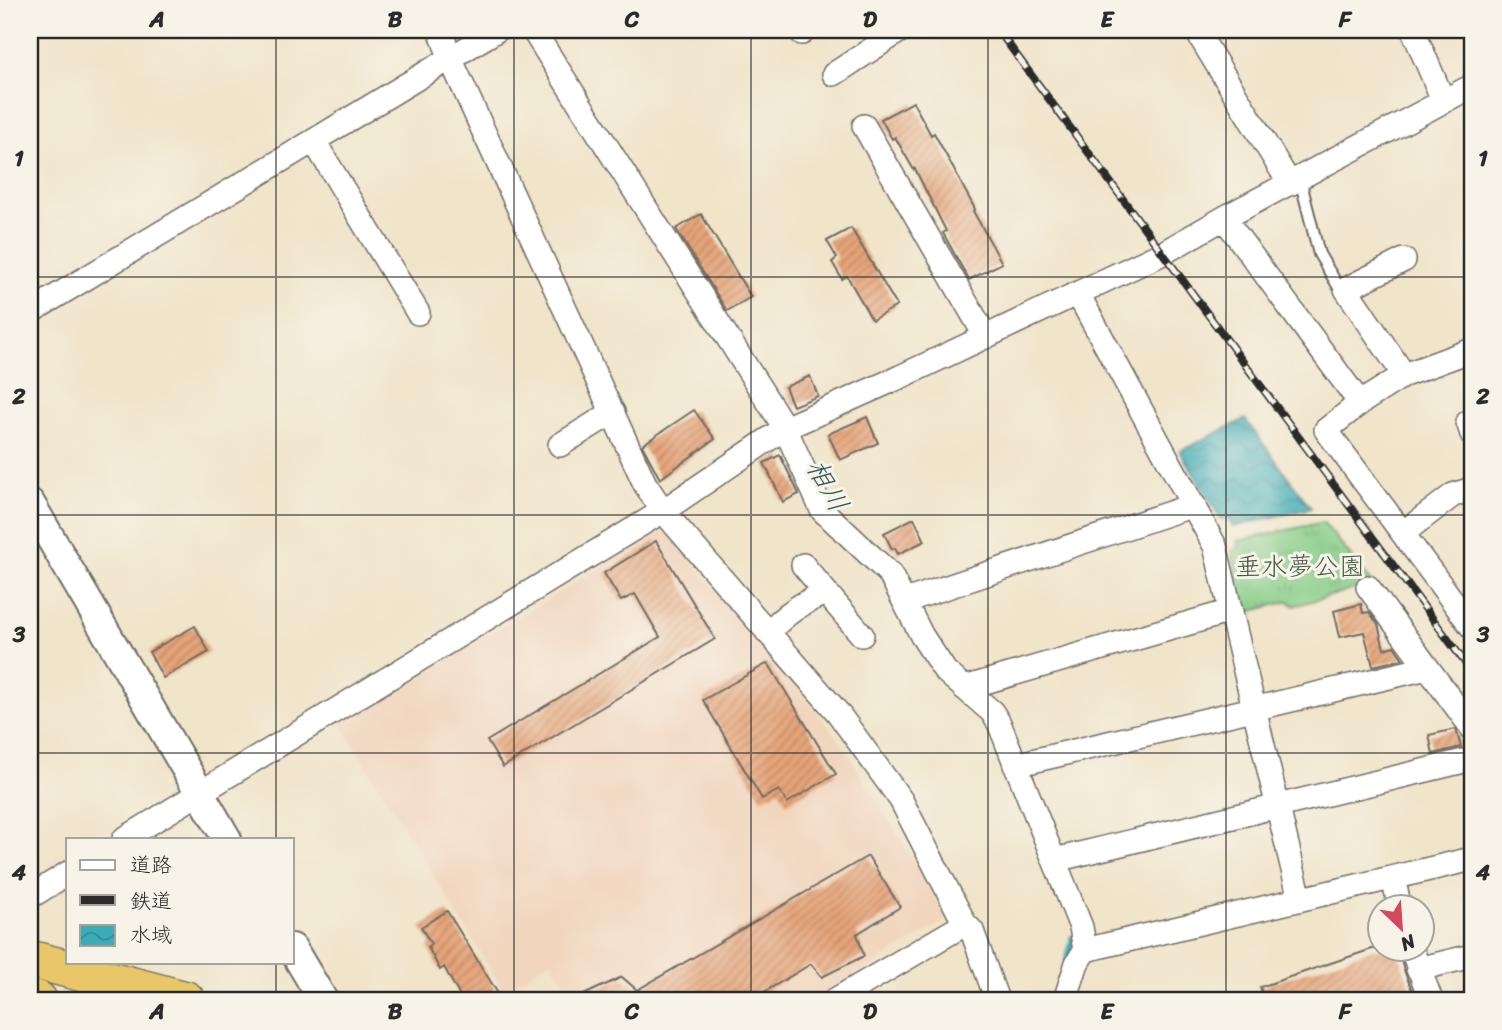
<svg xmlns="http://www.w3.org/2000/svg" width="1502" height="1030" viewBox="0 0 1502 1030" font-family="Sriracha,'Klee One',sans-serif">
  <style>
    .built { fill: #f1d5bd }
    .grass { fill: url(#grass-tufts); stroke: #587c5a; stroke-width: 2 }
    .water { fill: url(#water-waves); stroke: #346c72; stroke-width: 2 }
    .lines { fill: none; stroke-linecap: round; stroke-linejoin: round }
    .stream { stroke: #3cacb8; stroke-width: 6 }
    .building { fill: url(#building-hatch) }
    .service-casing { stroke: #706c62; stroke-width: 14 }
    .minor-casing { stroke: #706c62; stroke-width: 26 }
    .tertiary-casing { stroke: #706c62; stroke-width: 32 }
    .trunk-casing { stroke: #706c62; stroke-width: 40 }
    .service { stroke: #fff; stroke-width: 10 }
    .minor { stroke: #fff; stroke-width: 23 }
    .tertiary { stroke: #fff; stroke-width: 28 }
    .trunk { stroke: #e9c769; stroke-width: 37 }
    .rail-casing { stroke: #2b2b2b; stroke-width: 8 }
    .rail { stroke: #f7f3e8; stroke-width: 5; stroke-dasharray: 16; stroke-linecap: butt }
    .grid { fill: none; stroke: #2b2b2b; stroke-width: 2; stroke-opacity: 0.55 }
    .labels { text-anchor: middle; stroke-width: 6; stroke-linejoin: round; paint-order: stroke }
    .park-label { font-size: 26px; fill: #465c47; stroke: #f7f3e8 }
    .water-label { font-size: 28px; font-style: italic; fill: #31585c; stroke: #f7f3e8 }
    .neatline { fill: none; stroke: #2b2b2b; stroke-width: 2.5 }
    .grid-label { font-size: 23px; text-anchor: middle; font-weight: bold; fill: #2b2b2b }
  </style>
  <defs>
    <pattern id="grass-tufts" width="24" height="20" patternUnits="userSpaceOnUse" patternTransform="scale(1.75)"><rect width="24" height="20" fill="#86cd88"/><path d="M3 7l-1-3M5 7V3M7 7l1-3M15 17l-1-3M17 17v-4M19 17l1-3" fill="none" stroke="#74b076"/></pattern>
    <pattern id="water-waves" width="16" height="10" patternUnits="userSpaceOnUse" patternTransform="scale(1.75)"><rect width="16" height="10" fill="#3cacb8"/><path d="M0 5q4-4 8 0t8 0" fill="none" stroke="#338c96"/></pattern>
    <pattern id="building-hatch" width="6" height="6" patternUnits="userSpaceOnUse" patternTransform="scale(1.75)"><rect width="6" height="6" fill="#e6a479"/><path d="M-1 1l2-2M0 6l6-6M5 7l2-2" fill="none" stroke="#bb8663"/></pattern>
  </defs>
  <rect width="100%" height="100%" fill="#f7f3e8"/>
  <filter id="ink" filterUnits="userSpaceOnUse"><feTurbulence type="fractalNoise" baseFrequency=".0143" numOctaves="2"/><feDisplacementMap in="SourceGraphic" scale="14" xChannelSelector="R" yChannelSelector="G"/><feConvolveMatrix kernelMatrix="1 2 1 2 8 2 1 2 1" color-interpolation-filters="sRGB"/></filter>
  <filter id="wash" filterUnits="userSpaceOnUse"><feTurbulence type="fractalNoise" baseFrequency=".00686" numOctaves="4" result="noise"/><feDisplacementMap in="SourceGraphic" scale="28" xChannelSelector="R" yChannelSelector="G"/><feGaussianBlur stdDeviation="1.57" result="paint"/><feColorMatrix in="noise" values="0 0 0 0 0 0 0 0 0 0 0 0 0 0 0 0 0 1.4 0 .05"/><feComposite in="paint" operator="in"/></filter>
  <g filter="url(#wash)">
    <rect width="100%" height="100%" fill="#f0e4c9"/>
    <path class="built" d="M658,532L670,534L710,584L740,614L845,748L947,916L945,922L812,1000H593L587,990L573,998L551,960L503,990L341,724Z"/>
    <path class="grass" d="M1323,522L1373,584L1294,606L1289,601L1244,613L1232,551L1239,548L1238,541Z"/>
    <path class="water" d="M1245,419L1311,508L1233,527L1228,517L1221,519L1180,451Z"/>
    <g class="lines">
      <path class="stream" d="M1067,961L1072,943V938"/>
    </g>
    <g id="blocks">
      <path class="building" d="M913,102L931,135L934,133L945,153L975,209L973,211L1002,263L969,280L943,233L946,231L915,169L914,170L895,137L892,139L881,119Z
        M701,214L751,297L727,311L676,229Z
        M851,228L897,306L872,320L847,276L842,279L832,262L837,258L827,241Z
        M810,376L818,396L793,406L785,387Z
        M694,410L715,439L660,479L642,445Z
        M867,417L878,443L840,460L828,434Z
        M780,455L799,494L783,502L764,463Z
        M914,518L925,541L898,554L895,548L892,549L884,533Z
        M656,541L715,639L503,767L487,741L660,637L635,594L621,601L604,573Z
        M1361,604L1363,613L1369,612L1378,624L1384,649L1394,646L1403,659L1373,666L1364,632L1340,637L1334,611Z
        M195,626L209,652L163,678L149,652Z
        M768,663L836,774L787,803L779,790L762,799L703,700Z
        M1456,729L1461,747L1433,754L1429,735Z
        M868,856L900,907L857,934L864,956L822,977L811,964L751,1000H573L622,977L637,990Z
        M447,911L502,1000H462L444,967L440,970L428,947L431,944L421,927Z
        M1372,949H1398L1405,973L1416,1000H1265L1260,987Z"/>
    </g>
  </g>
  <g filter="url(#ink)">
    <use href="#blocks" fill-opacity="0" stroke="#706c62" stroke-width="2"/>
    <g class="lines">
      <g class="service-casing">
        <path id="service" d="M1300,179L1319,254L1338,286L1346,289"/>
      </g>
      <g class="minor-casing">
        <path id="minor" d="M440,30L451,60L645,484L663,511L838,713L901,800L965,924L972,931L997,1000
          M533,30L785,428L822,510L890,574L922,636L945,671L992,712L999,723L1081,927L1085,950L1077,963L1065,1000
          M800,30L802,33
          M1196,30L1290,184
          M1413,30L1443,100
          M834,74L901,30
          M864,126L986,337
          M314,141L418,313
          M1224,218L1360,403L1404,375L1472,350
          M1078,294L1215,546L1300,899
          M30,312L497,30
          M1404,375L1346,289L1404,260
          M1360,403L1326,430L1472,627
          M1472,421L1468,422L1472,434
          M560,445L613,412
          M1403,533L1453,495L1472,489
          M803,565L862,635
          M1368,587L1472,728
          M905,601L1194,505
          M768,633C785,614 802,602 826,593
          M964,688L1231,611
          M1015,765L1427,668
          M124,839L663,511L785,428L900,377L1163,253L1224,218L1472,86
          M1055,860L1472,759
          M1393,878L1400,908
          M30,897L68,873
          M1085,950L1472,859
          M1412,950L1431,1000
          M1418,969L1472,956
          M835,1000L965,924"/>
      </g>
      <g class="tertiary-casing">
        <path id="tertiary" d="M30,503L227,839
          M292,948L323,1000"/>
      </g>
      <g class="trunk-casing">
        <path id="trunk" d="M30,959L186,1000
          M30,998L38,1000"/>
      </g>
      <use href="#service" class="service"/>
      <use href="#minor" class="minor"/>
      <use href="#tertiary" class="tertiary"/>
      <use href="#trunk" class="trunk"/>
      <g class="rail-casing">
        <path id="rail" d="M998,30L1472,672"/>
      </g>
      <use href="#rail" class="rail"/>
    </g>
  </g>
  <path class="grid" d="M276,30V839M514,30V1000M751,30V1000M988,30V1000M1226,30V1000M30,277H1472M30,515H1472M30,753H1472M276,962V1000"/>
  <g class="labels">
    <g class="park-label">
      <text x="1300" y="575">垂水夢公園</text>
    </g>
    <g class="water-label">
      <text transform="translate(828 485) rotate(61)" y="10">相川</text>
    </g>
  </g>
  <rect width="1502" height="1030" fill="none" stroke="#f7f3e8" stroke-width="77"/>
  <rect x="66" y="838" width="228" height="126" fill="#f7f3e8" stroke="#a5a39c" stroke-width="2"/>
  <rect x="80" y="860" width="35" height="10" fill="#ffffff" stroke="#a5a39c" stroke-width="2"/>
  <text x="130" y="872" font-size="21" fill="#2b2b2b">道路</text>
  <rect x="80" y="895" width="35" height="10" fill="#2b2b2b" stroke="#a5a39c" stroke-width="2"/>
  <text x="130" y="908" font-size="21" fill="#2b2b2b">鉄道</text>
  <rect x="80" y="925" width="35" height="21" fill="url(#water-waves)" stroke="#a5a39c" stroke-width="2"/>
  <text x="130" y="942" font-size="21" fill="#2b2b2b">水域</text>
  <g transform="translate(1401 928) rotate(155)"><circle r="33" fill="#f7f3e8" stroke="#a5a39c" stroke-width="2"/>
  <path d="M0-5L12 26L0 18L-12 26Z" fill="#d1495b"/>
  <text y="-10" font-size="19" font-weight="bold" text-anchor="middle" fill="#2b2b2b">N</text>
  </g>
  <rect x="38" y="38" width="1426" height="954" class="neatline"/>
  <g class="grid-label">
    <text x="157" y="27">A</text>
    <text x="395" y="27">B</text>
    <text x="632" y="27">C</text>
    <text x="870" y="27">D</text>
    <text x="1107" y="27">E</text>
    <text x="1345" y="27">F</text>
    <text x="19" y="166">1</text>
    <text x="1483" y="166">1</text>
    <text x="19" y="404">2</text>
    <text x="1483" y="404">2</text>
    <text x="19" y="642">3</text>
    <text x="1483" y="642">3</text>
    <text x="19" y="880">4</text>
    <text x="1483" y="880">4</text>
    <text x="157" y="1019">A</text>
    <text x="395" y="1019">B</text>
    <text x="632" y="1019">C</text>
    <text x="870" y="1019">D</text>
    <text x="1107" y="1019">E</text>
    <text x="1345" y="1019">F</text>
  </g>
</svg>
